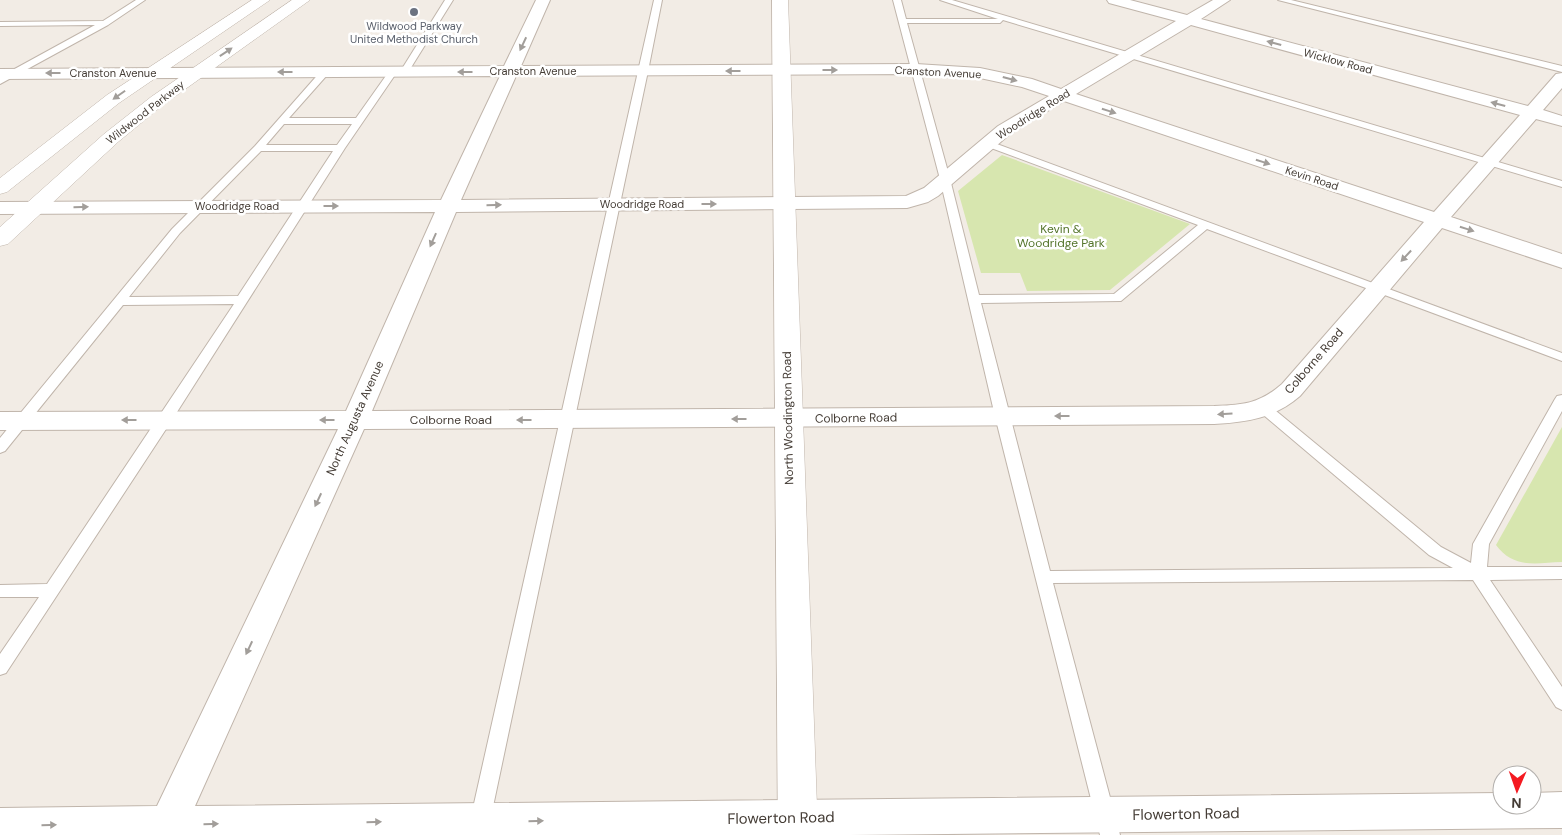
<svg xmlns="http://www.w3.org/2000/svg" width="1562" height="835" viewBox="0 0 1562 835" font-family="'DM Sans',sans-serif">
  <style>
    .green { fill: #d7e6af }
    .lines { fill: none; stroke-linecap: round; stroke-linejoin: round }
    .service-casing { stroke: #c0b5ab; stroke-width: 2 }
    .minor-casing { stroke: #c0b5ab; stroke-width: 2 }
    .tertiary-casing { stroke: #c0b5ab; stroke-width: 1 }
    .service { fill: #fff; fill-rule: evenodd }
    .minor { fill: #fff; fill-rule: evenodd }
    .tertiary { fill: #fff; fill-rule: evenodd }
    .oneway { fill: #a29e9a }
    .worship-dot { fill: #6b7280; stroke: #fff; stroke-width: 2 }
    .labels { text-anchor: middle; stroke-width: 5; stroke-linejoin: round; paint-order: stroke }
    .far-worship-label { font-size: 11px; fill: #5b616d; stroke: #fff }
    .far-street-label { font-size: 11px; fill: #443c35; stroke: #fff }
    .park-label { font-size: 12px; fill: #53742a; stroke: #fff }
    .street-label { font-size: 12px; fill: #443c35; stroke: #fff }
    .near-street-label { font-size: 15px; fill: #443c35; stroke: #fff }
  </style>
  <rect width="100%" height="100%" fill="#f2ece5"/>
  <path class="green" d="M1002,155L1190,224L1110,290L1027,291L1020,273H981L958,191Z
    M1562,427V562C1535,563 1514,569 1496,545Z"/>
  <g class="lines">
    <g class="service-casing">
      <path id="service" d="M136,0H145L108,25L0,84V77L95,25L0,26V22L103,21Z
        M445,0H453L407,74H401L400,72Z
        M654,0H662L648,71L487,835H467Z
        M893,0H901L906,19H998L940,0H952L1562,181V187L1003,20L1000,23H907L950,179L979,295L1114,294L1198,225L983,145L981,143L986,140L1562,353V361L1207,229L1121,301L981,303L1050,571L1453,568L1429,555L1260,412L1258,409L1260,406H1270L1441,547L1471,563L1473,544L1555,399L1557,396L1562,395V411L1489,544L1487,567H1562V579L1490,580L1562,687V710L1556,707L1473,580L1053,583L1120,835H1100L995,416L940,179Z
        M1278,0H1291L1562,66V72Z
        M325,69L328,70V74L289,118H356L390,70L397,72L345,148L170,423L6,673L0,675V654L39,597H0V585L47,584L234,304L123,305L5,451L0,453V438L172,229L255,146L322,70ZM284,124H352L337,145H266ZM261,151H333L238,296L129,297L180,233Z"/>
    </g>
    <g class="minor-casing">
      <path id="minor" d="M536,0H550L521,66L916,64L980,68L1032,79L1061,89L1176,21L1109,3L1107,0H1130L1187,15L1213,0H1230L1201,19L1528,106L1556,74L1562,73V88L1543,110L1562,116V126L1536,119L1451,217L1562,254V268L1442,228L1300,396C1275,418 1247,422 1214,424L364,429L195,806L1502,793V805H1532V793L1562,792V828L850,835H0V808L157,806L338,429L0,430V412L346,411L435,212L0,214V202L441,200L500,76L0,79V69L504,66ZM1191,25L1520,115L1434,212L1076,94ZM916,74L980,78L1022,87L1049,96L998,126L924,188L906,196L461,200L516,76ZM1064,101L1424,222L1282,384C1259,404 1243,405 1214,406L372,411L456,212L907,208L928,202L938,196L1010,134Z"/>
    </g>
    <g class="tertiary-casing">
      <path id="tertiary" d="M252,0H270L119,103L7,192L0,194V178L107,95Z
        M292,0H310L163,105L118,142L8,244L0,246V227L104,134L151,97Z
        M772,0H788L818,835H778Z"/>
    </g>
    <use href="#service" class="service"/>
    <use href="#minor" class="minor"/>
    <use href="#tertiary" class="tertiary"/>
  </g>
  <defs><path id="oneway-solid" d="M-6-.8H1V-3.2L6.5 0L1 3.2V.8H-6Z" transform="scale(1.25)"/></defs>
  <g class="oneway">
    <use href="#oneway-solid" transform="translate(1274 43) rotate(-165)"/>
    <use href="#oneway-solid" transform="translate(523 44) rotate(115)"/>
    <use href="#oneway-solid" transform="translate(226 52) rotate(-34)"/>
    <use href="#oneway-solid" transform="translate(830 70)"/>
    <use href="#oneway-solid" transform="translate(733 71) rotate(180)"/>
    <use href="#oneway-solid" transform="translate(285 72) rotate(180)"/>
    <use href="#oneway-solid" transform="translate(465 72) rotate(180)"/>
    <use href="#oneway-solid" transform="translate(53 73) rotate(180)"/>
    <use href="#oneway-solid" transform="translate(1010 79) rotate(15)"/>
    <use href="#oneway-solid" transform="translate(119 95) rotate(145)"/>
    <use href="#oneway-solid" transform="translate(1498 104) rotate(-165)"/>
    <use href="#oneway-solid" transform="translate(1109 111) rotate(18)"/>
    <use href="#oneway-solid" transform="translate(1263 162) rotate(18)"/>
    <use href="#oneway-solid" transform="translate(709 204)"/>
    <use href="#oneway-solid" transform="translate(494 205) rotate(-1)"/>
    <use href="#oneway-solid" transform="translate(331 206)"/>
    <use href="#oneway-solid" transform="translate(81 207) rotate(-1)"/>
    <use href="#oneway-solid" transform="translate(1467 229) rotate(18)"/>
    <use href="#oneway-solid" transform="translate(433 240) rotate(114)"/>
    <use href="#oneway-solid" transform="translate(1406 256) rotate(133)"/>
    <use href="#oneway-solid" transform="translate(1225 414) rotate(177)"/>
    <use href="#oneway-solid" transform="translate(1062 416) rotate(180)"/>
    <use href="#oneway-solid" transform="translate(739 419) rotate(180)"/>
    <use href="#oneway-solid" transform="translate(129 420) rotate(180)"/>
    <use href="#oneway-solid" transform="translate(327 420) rotate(-180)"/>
    <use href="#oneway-solid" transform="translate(524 420) rotate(180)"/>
    <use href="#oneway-solid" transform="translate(318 500) rotate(115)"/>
    <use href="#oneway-solid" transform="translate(249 648) rotate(115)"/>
    <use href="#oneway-solid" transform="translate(536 821) rotate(-1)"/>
    <use href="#oneway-solid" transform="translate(374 822) rotate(-1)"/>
    <use href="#oneway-solid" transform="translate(211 824) rotate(-1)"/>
    <use href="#oneway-solid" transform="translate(49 825) rotate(-1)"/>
  </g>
  <circle class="worship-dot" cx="414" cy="12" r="5"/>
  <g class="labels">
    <g class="far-worship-label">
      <text x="414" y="30">Wildwood Parkway<tspan x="414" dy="13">United Methodist Church</tspan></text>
    </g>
    <g class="far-street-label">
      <text transform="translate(1338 61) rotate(15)" y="4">Wicklow Road</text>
      <text x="533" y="75">Cranston Avenue</text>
      <text transform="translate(938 72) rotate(3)" y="4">Cranston Avenue</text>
      <text x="113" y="77">Cranston Avenue</text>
      <text transform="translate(145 112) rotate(-38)" y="4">Wildwood Parkway</text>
      <text transform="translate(1033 114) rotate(-32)" y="4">Woodridge Road</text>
      <text transform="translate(1312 178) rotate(18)" y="4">Kevin Road</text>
      <text x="642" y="208">Woodridge Road</text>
      <text x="237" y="210">Woodridge Road</text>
    </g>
    <g class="park-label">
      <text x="1061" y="233">Kevin &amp;<tspan x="1061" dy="14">Woodridge Park</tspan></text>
    </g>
    <g class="street-label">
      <text transform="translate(1314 361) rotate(-49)" y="4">Colborne Road</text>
      <text transform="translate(355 418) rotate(-66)" y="4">North Augusta Avenue</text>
      <text transform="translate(788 418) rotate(-91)" y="4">North Woodington Road</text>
      <text transform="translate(856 418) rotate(-1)" y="4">Colborne Road</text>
      <text x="451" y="424">Colborne Road</text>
    </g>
    <g class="near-street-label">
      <text transform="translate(1186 814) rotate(-1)" y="5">Flowerton Road</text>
      <text transform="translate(781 818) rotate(-1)" y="5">Flowerton Road</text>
    </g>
  </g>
  <g transform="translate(1517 790) rotate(182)"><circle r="24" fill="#ffffff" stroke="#b4b1ae"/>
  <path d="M0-4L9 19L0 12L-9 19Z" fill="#f41a21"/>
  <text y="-8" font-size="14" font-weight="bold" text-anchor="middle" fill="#443c35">N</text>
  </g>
</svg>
